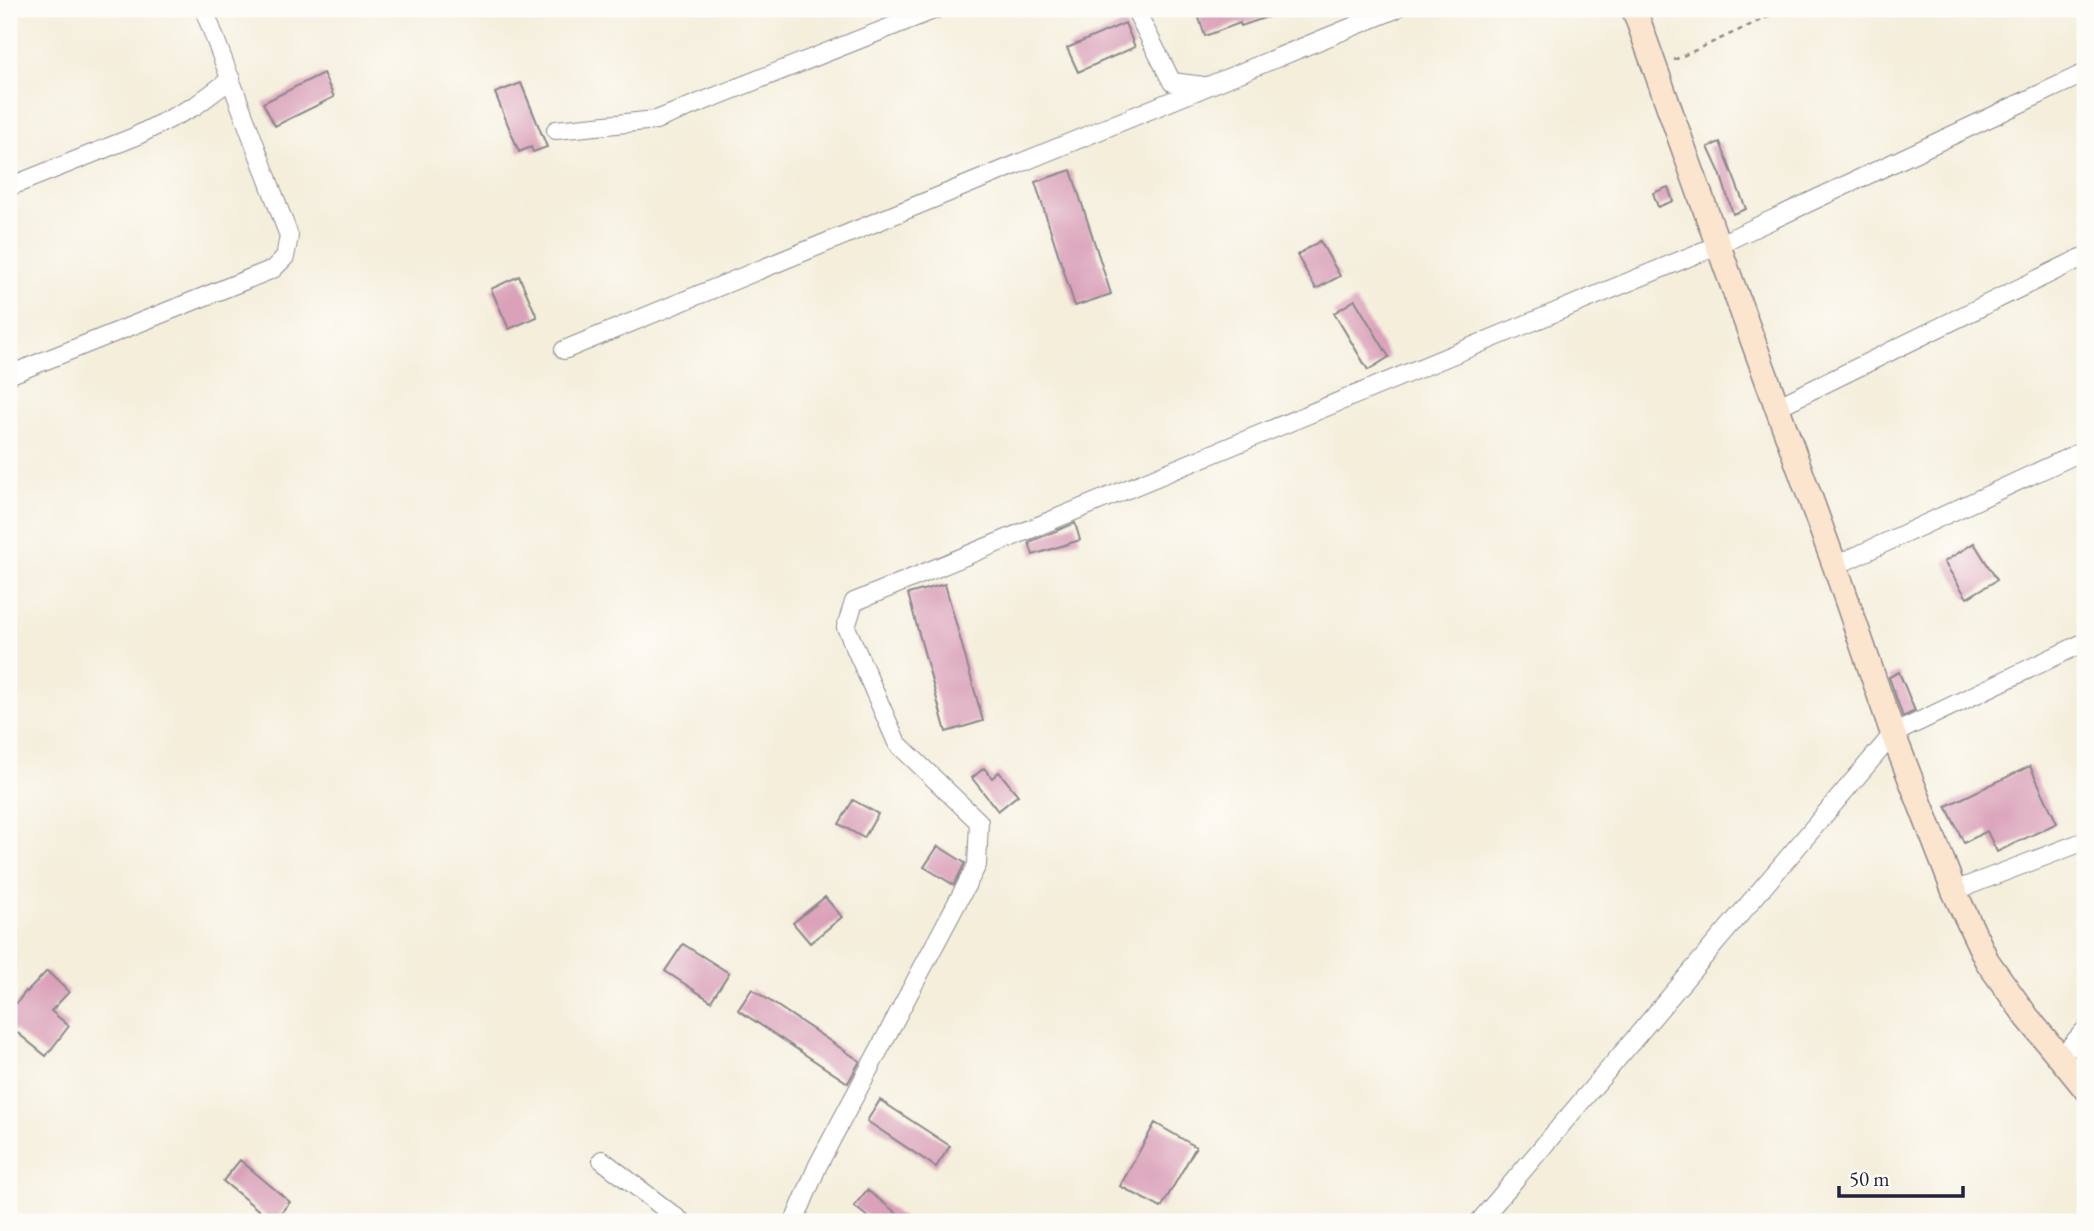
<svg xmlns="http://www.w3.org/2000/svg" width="2094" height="1231" viewBox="0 0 2094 1231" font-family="'EB Garamond',serif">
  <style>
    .building { fill: #daa1b9 }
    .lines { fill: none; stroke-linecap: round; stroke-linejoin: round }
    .street-casing { stroke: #8b888b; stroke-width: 20 }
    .secondary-casing { stroke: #8b888b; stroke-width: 27 }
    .path { stroke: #8b888b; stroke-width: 2.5; stroke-dasharray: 5 5; stroke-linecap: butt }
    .street { stroke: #fff; stroke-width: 18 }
    .secondary { stroke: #fce5cf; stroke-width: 24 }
  </style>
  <rect width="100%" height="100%" fill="#fdfcf7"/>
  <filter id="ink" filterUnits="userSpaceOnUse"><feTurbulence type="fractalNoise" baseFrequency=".0143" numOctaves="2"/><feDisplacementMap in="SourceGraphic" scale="14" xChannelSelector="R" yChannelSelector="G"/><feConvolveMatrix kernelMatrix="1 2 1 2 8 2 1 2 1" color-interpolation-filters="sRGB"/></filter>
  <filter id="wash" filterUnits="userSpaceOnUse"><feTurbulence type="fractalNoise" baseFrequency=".00686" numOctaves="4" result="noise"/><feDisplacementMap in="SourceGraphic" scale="28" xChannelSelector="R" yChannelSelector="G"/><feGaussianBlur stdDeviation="1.57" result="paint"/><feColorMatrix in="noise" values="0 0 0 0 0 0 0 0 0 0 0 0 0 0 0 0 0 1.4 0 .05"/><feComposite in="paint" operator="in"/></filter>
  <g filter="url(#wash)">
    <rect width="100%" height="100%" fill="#f4eedb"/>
    <g id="blocks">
      <path class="building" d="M1196,9H1285V11L1241,26L1240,23L1205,36Z
        M1125,23L1135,47L1078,72L1067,48Z
        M323,73L334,97L275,126L263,103Z
        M521,83L547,147L533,152L531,147L519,152L495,93Z
        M1720,142L1746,209L1733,214L1720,173L1708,147Z
        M1071,170L1111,294L1075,306L1035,182Z
        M1668,187L1673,201L1658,207L1653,193Z
        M1320,241L1340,276L1316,289L1297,255Z
        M519,276L537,317L509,329L491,289Z
        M1355,300L1389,357L1368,370L1334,313Z
        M1075,523L1080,540L1033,555L1029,542Z
        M1974,543L1997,580L1967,598L1944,562Z
        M945,584L983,721L946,732L908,594Z
        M1899,672L1915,711L1903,717L1889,677Z
        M2030,766L2057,823L1997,852L1987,831L1964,843L1946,806Z
        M984,768L992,778L999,772L1018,795L998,811L972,778Z
        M853,800L878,814L864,838L839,824Z
        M938,846L965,863L954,885L924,867Z
        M825,897L842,917L810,943L793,923Z
        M683,944L729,973L711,1001L665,971Z
        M47,971L69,992L51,1011L69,1026L46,1056L9,1026V1012L26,991L27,992Z
        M752,989L860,1061L848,1083L738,1010Z
        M880,1100L950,1146L936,1167L867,1121Z
        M1155,1123L1196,1147L1161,1208L1120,1186Z
        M240,1160L290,1202L273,1222L223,1181Z
        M867,1190L908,1222H874L854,1206Z"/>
    </g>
  </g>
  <g filter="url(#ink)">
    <use href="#blocks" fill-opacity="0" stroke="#8b888b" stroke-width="2"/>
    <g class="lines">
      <g class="street-casing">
        <path id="street" d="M1135,9L1172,82L1204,86
          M556,130L656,120L936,9
          M9,187L134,137L195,106L231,79
          M564,350L1396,9
          M9,375L273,269L285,257L289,236L204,9
          M1777,407L2085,256
          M1835,566L2085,450
          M1954,891L2085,841
          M2060,1058L2085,1030
          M602,1160L682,1222
          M794,1222L818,1165L977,865L979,822L897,743L846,627L854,602L1718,245L2085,73
          M1479,1222L1893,734L2085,642"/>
      </g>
      <g class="secondary-casing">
        <path id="secondary" d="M1634,9L1718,245L1835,566L1893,734L1954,891L1987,961L2027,1017L2085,1088"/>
      </g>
      <path class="path" d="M2080,9L2085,21
        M1674,60L1785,9"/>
      <use href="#street" class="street"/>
      <use href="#secondary" class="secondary"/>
    </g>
  </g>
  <rect width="2094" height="1231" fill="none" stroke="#fdfcf7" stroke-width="35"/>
  <path d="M1839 1186v10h124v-10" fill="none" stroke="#22223b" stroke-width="3.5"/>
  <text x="1849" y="1186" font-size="21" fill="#22223b" stroke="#fdfcf7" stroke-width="5" paint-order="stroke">50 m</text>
</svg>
